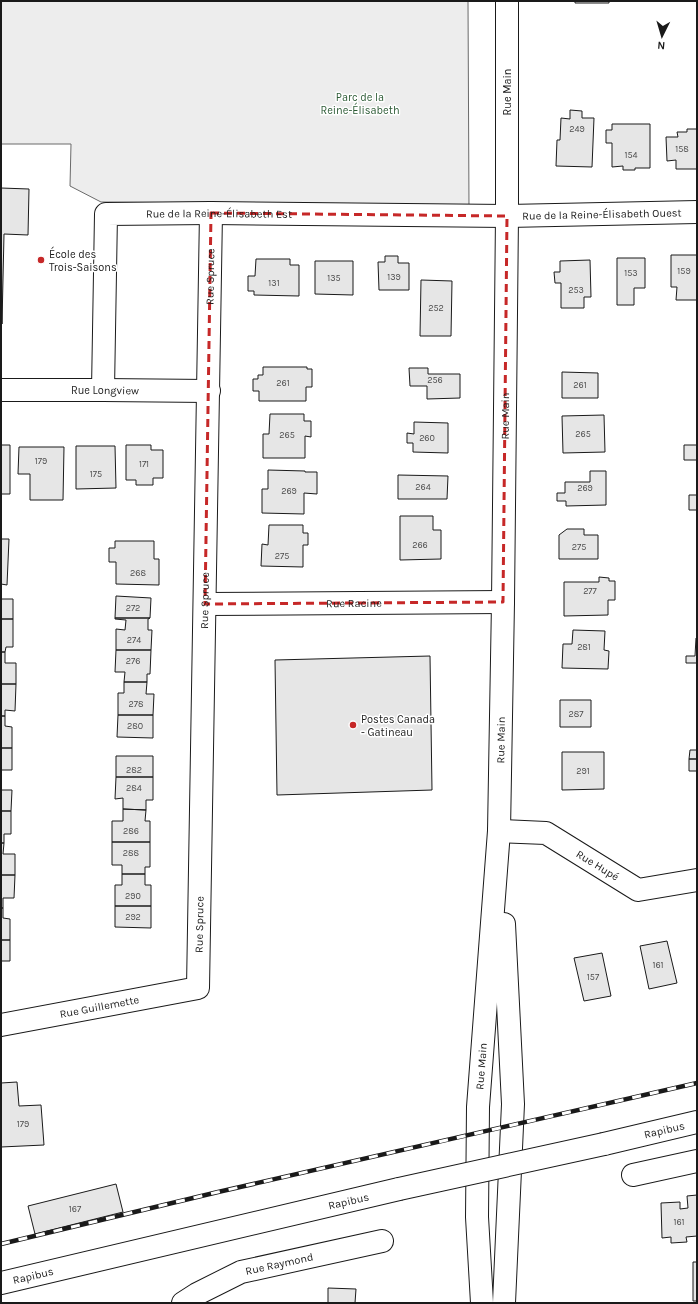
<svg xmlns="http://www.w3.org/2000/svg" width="698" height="1304" viewBox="0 0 698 1304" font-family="Karla,sans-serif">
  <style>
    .green { fill: #ededed; stroke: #6a6a6a }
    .building { fill: #e6e6e6; stroke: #1a1a1a }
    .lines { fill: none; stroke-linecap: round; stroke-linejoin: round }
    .minor-casing { stroke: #1a1a1a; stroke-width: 24 }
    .minor { stroke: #fff; stroke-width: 22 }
    .rail-casing { stroke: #1a1a1a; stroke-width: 4.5 }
    .rail { stroke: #fff; stroke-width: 3; stroke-dasharray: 9; stroke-linecap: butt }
    .minor-bridge-casing { stroke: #1a1a1a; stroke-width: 24; stroke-linecap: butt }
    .minor-bridge { stroke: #fff; stroke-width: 22 }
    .marked { fill: none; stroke: #c62828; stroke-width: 3; stroke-dasharray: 8 5; stroke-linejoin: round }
    .poi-dot { fill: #c62828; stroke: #fff; stroke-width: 1.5 }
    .labels { text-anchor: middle; stroke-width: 3; stroke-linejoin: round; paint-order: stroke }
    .number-label { font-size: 9px; fill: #4d4d4d }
    .street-label { font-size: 11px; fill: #1a1a1a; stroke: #fff }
    .park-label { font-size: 11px; fill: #2b5a34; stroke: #fff }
    .poi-label { font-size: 11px; fill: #1a1a1a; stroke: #fff; text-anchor: start }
  </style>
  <rect width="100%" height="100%" fill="#fff"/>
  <path class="green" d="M1,1H468L469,209L223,203L101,202L70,186L71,144H1Z"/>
  <path class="building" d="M575,1H609V3H575Z
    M570,110L582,111V118H594L592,167L556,166L557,140H560L561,118L570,119Z
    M612,124H650V168H635V170H623V166L612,167V143H606V130H612Z
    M687,129H697V169H676V160L667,161L666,137H678L677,132H687Z
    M1,188L29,189L28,235L4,234L2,324Z
    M671,255H697V300H676L677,287H671Z
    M385,256H398V263H409V290H379L378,262H385Z
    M617,258H645V288H634V305H617Z
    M256,259H290V265H299V296L254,295V291H248V276H255Z
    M590,260L591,297H584V308H561V283H555L554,272H560V261Z
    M315,261H353V295L315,294Z
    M421,280L452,281L451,336H420Z
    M263,367H307V369H312V387H306V401H259V391H253V379H258V375H263Z
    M409,368H428V374H460V398L427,399V386H410Z
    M562,372L598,373V398H562Z
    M270,414H304V421H311V437L305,436V458H263V434H269Z
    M604,415L605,452L563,453L562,416Z
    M414,422L448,423V453L413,452V443H407V433L414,434Z
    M1,445H10V494H1Z
    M126,445H151V450H163V478H153V485H136V480H126Z
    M684,445H697V460H684Z
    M76,446H115L116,488L76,489Z
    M19,447H64L63,500H30V474H18Z
    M268,470L305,471V472H317V494L304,493V514L262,513V489H268Z
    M590,471H606V505L566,506V501H557V493H565V482H590Z
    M398,475L448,476L447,499H398Z
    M689,495H697V510H689Z
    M400,516H433V530H441V559L400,560Z
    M269,525H303V533H308V545H303V567L261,566L262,544L268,545Z
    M567,529H584V535H598V559H559V535Z
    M1,539H9L7,585L1,584Z
    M115,541H154V559H159V585L116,584V562H109V548H115Z
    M599,577L609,578V581H615V600H608V615L564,616V582H599Z
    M116,596L151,598L150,618H115Z
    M1,599H13V619H1Z
    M115,618H150L148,619V630H152L151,650H116V629L125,630L126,620L115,619Z
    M1,619H13V647H6L5,652H1Z
    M573,630L605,631L604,650L609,651L608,669L562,668L563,644H572Z
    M696,638H697V663H686V656H695Z
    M116,650H151L150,674H147V682H124L125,672H115Z
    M1,652H5V663H16V684H1Z
    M430,656L432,790L277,795L275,660Z
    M124,682H147L146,694H154L153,715H118V693H124Z
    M1,684H16L15,711L5,710V716H1Z
    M560,700H591V727H560Z
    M118,715H153V738L117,737Z
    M1,716H5V726L12,727V748H1Z
    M1,748H12V770H1Z
    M690,750H697V759H689Z
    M562,752H604V789L562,790Z
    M116,756H153V777H116Z
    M689,759H697V771H689Z
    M116,777H153V800H146V810L123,809V798L115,799Z
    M1,790H12L11,811H1Z
    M123,809L146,810L145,821H150V842H112V821H123Z
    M1,811H11V834H4V843H1Z
    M112,842H150V867H145V874H122V865H112Z
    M1,843H4L3,854H15V875H1Z
    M122,874H145V885H151V906H115V885H122Z
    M1,875H15L14,898H3V908H1Z
    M115,906H151V928L115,927Z
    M1,908H3V918L10,919V940H1Z
    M1,940H10V961H1Z
    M667,941L677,983L649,989L640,946Z
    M602,953L611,996L584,1001L574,958Z
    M17,1082L19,1106L41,1105L44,1145L1,1147V1083Z
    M116,1184L123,1212L35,1234L28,1206Z
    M697,1195V1236L686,1237L687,1242L671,1243V1237L662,1238L661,1203L680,1202V1209L688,1208L687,1196Z
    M693,1262H697V1301H693Z
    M328,1288L356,1289L355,1303H328Z"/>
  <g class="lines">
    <g class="minor-casing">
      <g id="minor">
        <path id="s1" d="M1,390H103L209,391"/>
        <path id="s2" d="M103,390L106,214L211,213L507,216L697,212"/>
        <path id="s3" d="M205,604L503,602"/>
        <path id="s4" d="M499,831L546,833L638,890L697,880"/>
        <path id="s5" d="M1,1025L198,988L211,213"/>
        <path id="s6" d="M604,1144L697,1122"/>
        <path d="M633,1175L697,1161"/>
        <path id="s7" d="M1,1283L399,1189"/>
        <path id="s8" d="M183,1303L197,1294L241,1272L382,1241"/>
        <path id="s9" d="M482,1303L477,1217L478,1107L499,831L503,602L507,216V1"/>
        <path d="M504,1303L513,1104L504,924"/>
      </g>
    </g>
    <use href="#minor" class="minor"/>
    <g class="rail-casing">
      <path id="rail" d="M1,1244L218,1192L697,1083"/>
    </g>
    <use href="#rail" class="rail"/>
    <g class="minor-bridge-casing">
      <path id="minor-bridge" d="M399,1189L604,1144"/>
    </g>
    <use href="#minor-bridge" class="minor-bridge"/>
  </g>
  <path class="marked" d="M211,213L507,216L503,602L205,604Z"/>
  <g class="poi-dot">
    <circle cx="41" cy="260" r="4"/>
    <circle cx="353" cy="725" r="4"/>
  </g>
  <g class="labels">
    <g class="number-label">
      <text x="577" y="132">249</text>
      <text x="682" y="152">158</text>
      <text x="631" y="158">154</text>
      <text x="684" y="274">159</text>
      <text x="631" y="276">153</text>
      <text x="394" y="280">139</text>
      <text x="334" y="281">135</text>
      <text x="274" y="286">131</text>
      <text x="576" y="293">253</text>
      <text x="436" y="311">252</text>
      <text x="435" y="383">256</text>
      <text x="283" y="386">261</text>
      <text x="580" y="388">261</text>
      <text x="583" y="437">265</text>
      <text x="287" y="438">265</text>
      <text x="427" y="441">260</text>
      <text x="41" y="464">179</text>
      <text x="144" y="467">171</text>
      <text x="96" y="477">175</text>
      <text x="423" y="490">264</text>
      <text x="585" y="491">269</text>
      <text x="289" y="494">269</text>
      <text x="420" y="548">266</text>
      <text x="579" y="550">275</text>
      <text x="282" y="559">275</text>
      <text x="138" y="576">268</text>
      <text x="590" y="594">277</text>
      <text x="133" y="611">272</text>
      <text x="134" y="643">274</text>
      <text x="584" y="650">281</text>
      <text x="133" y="664">276</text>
      <text x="136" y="707">278</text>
      <text x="576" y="717">287</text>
      <text x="135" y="729">280</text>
      <text x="134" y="773">282</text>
      <text x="583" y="774">291</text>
      <text x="134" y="791">284</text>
      <text x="131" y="834">286</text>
      <text x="131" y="856">288</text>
      <text x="133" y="899">290</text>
      <text x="133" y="920">292</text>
      <text x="658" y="968">161</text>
      <text x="593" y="980">157</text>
      <text x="23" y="1127">179</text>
      <text x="75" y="1212">167</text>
      <text x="679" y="1225">161</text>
    </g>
    <g class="street-label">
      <text transform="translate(507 92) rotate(-90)" y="4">Rue Main</text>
      <text dy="4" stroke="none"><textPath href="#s2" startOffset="289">Rue de la Reine-Élisabeth Est</textPath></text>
      <text dy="4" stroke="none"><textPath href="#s2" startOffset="672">Rue de la Reine-Élisabeth Ouest</textPath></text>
      <text dy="4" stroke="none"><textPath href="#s5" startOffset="912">Rue Spruce</textPath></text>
      <text dy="4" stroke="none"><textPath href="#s1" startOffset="104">Rue Longview</textPath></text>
      <text dy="4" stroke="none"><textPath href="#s9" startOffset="888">Rue Main</textPath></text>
      <text dy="4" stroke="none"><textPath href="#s5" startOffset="588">Rue Spruce</textPath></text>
      <text dy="4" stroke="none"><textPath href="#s3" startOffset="149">Rue Racine</textPath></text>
      <text dy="4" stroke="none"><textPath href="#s9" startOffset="564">Rue Main</textPath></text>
      <text dy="4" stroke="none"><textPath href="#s4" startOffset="108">Rue Hupé</textPath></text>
      <text dy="4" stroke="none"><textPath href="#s5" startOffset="264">Rue Spruce</textPath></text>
      <text dy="4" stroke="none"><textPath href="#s5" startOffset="100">Rue Guillemette</textPath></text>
      <text dy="4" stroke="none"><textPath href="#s9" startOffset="237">Rue Main</textPath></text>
      <text dy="4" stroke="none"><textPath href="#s6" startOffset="62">Rapibus</textPath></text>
      <text dy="4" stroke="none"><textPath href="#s7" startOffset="357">Rapibus</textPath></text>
      <text dy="4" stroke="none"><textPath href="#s8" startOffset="105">Rue Raymond</textPath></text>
      <text dy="4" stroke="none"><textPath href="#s7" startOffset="33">Rapibus</textPath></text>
    </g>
    <g class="park-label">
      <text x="360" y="101">Parc de la<tspan x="360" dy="13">Reine-Élisabeth</tspan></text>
    </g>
    <g class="poi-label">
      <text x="49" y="258">École des<tspan x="49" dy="13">Trois-Saisons</tspan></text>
      <text x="361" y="723">Postes Canada<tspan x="361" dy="13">- Gatineau</tspan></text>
    </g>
  </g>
  <rect width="698" height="1304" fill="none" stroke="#1a1a1a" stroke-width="4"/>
  <g transform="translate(662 36) rotate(185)" stroke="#ffffff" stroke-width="3" paint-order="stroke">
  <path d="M0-3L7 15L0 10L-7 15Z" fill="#1a1a1a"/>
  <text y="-6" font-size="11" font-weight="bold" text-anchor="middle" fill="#1a1a1a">N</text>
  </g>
</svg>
